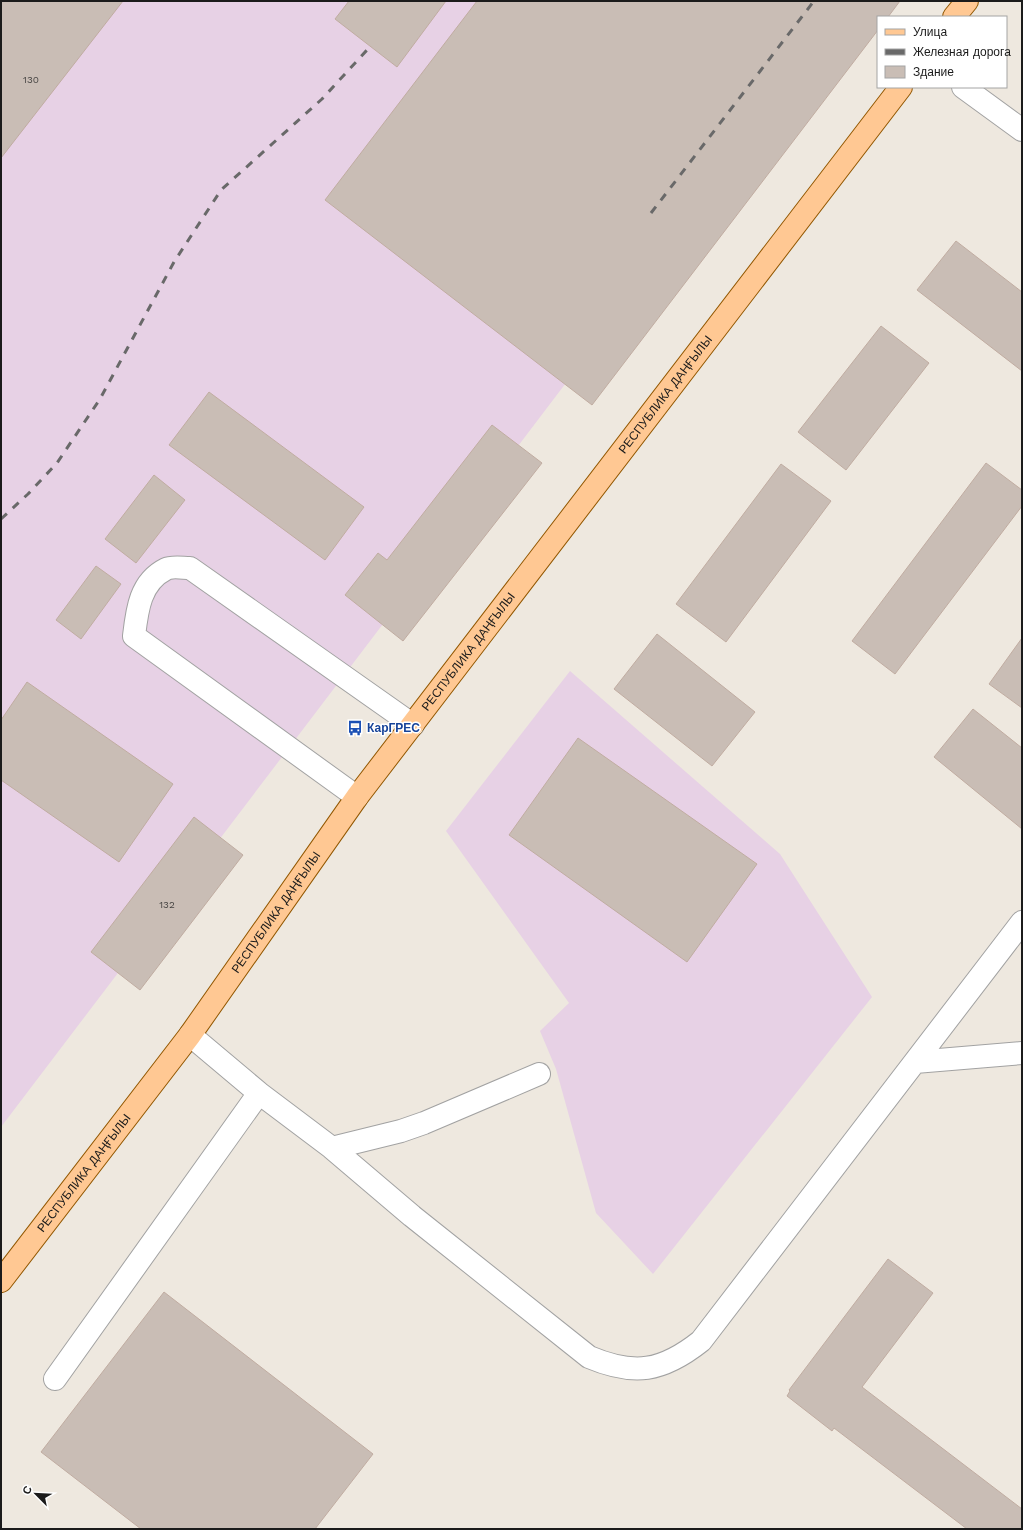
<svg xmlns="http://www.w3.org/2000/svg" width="1023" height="1530" viewBox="0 0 1023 1530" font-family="'Work Sans',sans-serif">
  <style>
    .industrial { fill: #e7d1e5 }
    .building { fill: #c9bdb5; stroke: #c0aca1 }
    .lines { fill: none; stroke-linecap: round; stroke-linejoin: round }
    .minor-casing { stroke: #a2a2a2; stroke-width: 24 }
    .major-casing { stroke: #925700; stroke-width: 24 }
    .minor { stroke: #fff; stroke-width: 22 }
    .major { stroke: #ffc893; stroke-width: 22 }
    .rail { stroke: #696969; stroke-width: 3; stroke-dasharray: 8 8; stroke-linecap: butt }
    .labels { text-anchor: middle; stroke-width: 3; stroke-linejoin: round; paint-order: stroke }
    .number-label { font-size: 10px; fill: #464442 }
    .street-label { font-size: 12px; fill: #1b1b1b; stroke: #fff }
    .transit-label { font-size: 12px; font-weight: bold; fill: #164399; stroke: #fff; text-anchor: start }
  </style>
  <rect width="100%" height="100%" fill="#eee8df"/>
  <path class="industrial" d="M1,1H856L1,1127Z
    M570,671L780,854L872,997L653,1274L596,1213L556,1069L540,1031L569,1003L446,831Z"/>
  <path class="building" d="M1,1H123L1,158Z
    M349,1H446L397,67L335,19Z
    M477,1H900L888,17H878V30L592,405L325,200Z
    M956,241L1022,292V371L917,290Z
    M881,326L929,363L846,470L798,432Z
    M209,392L364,507L325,560L169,445Z
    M492,425L542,463L403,641L345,595L378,553L387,560Z
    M986,463L1022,490V506L895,674L852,641Z
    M781,464L831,501L726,642L676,604Z
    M154,475L185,500L136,563L105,539Z
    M96,566L121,584L81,639L56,620Z
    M657,634L755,712L712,766L614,689Z
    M1022,638V708L989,684Z
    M27,682L173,784L119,862L1,780V720Z
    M973,709L1022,748V829L934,757Z
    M578,738L757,864L687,962L509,835Z
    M194,817L243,855L140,990L91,952Z
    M888,1259L933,1293L862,1387L1022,1509V1529H967L834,1428L832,1431L787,1396L790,1391L789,1390Z
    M164,1292L373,1454L315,1529H141L41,1452Z"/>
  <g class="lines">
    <g class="minor-casing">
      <path id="minor" d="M963,87L1022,130
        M357,797L134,636C137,610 140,582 166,569C172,566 183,568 190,568L413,725
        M190,1035L259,1093L332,1148L401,1131L424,1123L539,1074
        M915,1062L1022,1053
        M332,1148L412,1216L589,1357C634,1376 662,1372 701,1341L1022,922
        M55,1379L259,1093"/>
    </g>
    <g class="major-casing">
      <g id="major">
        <path d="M954,17L967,1"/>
        <path id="s1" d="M1,1281L190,1035L357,797L901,87"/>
      </g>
    </g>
    <use href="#minor" class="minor"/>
    <use href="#major" class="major"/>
    <path class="rail" d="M651,213L814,1
      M1,519L28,494L57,463L100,399L174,262L221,190L322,99L367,50"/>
  </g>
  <defs>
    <g id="bus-bare" transform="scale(1.2)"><path d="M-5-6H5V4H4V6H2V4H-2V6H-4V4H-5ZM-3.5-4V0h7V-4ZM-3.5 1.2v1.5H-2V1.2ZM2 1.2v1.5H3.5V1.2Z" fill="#1a4fb4" stroke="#fff" stroke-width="2.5" paint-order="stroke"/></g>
  </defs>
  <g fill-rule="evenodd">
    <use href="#bus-bare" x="355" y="728"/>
  </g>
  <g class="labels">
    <g class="number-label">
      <text x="31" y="83">130</text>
      <text x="167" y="908">132</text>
    </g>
    <g class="street-label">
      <text dy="4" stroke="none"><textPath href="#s1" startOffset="1108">РЕСПУБЛИКА ДАҢҒЫЛЫ</textPath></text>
      <text dy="4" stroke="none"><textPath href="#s1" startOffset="784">РЕСПУБЛИКА ДАҢҒЫЛЫ</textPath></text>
      <text dy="4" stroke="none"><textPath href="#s1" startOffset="460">РЕСПУБЛИКА ДАҢҒЫЛЫ</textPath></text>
      <text dy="4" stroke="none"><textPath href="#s1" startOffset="136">РЕСПУБЛИКА ДАҢҒЫЛЫ</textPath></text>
    </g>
    <g class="transit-label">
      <text x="367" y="732">КарГРЕС</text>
    </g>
  </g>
  <rect width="1023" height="1530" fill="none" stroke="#1b1b1b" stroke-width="4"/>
  <rect x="877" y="16" width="130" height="72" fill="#ffffff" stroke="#a4a4a4"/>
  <rect x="885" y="29" width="20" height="6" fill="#ffc893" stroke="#a4a4a4"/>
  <text x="913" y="36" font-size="12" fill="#1b1b1b">Улица</text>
  <rect x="885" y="49" width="20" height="6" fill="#696969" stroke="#a4a4a4"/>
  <text x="913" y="56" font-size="12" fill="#1b1b1b">Железная дорога</text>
  <rect x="885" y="66" width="20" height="12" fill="#c9bdb5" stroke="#a4a4a4"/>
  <text x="913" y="76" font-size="12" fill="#1b1b1b">Здание</text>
  <g transform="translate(36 1494) rotate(294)" stroke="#ffffff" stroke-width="3" paint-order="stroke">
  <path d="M0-3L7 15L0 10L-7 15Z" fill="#1b1b1b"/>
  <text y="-6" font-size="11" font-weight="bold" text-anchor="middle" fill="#1b1b1b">С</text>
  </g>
</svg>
